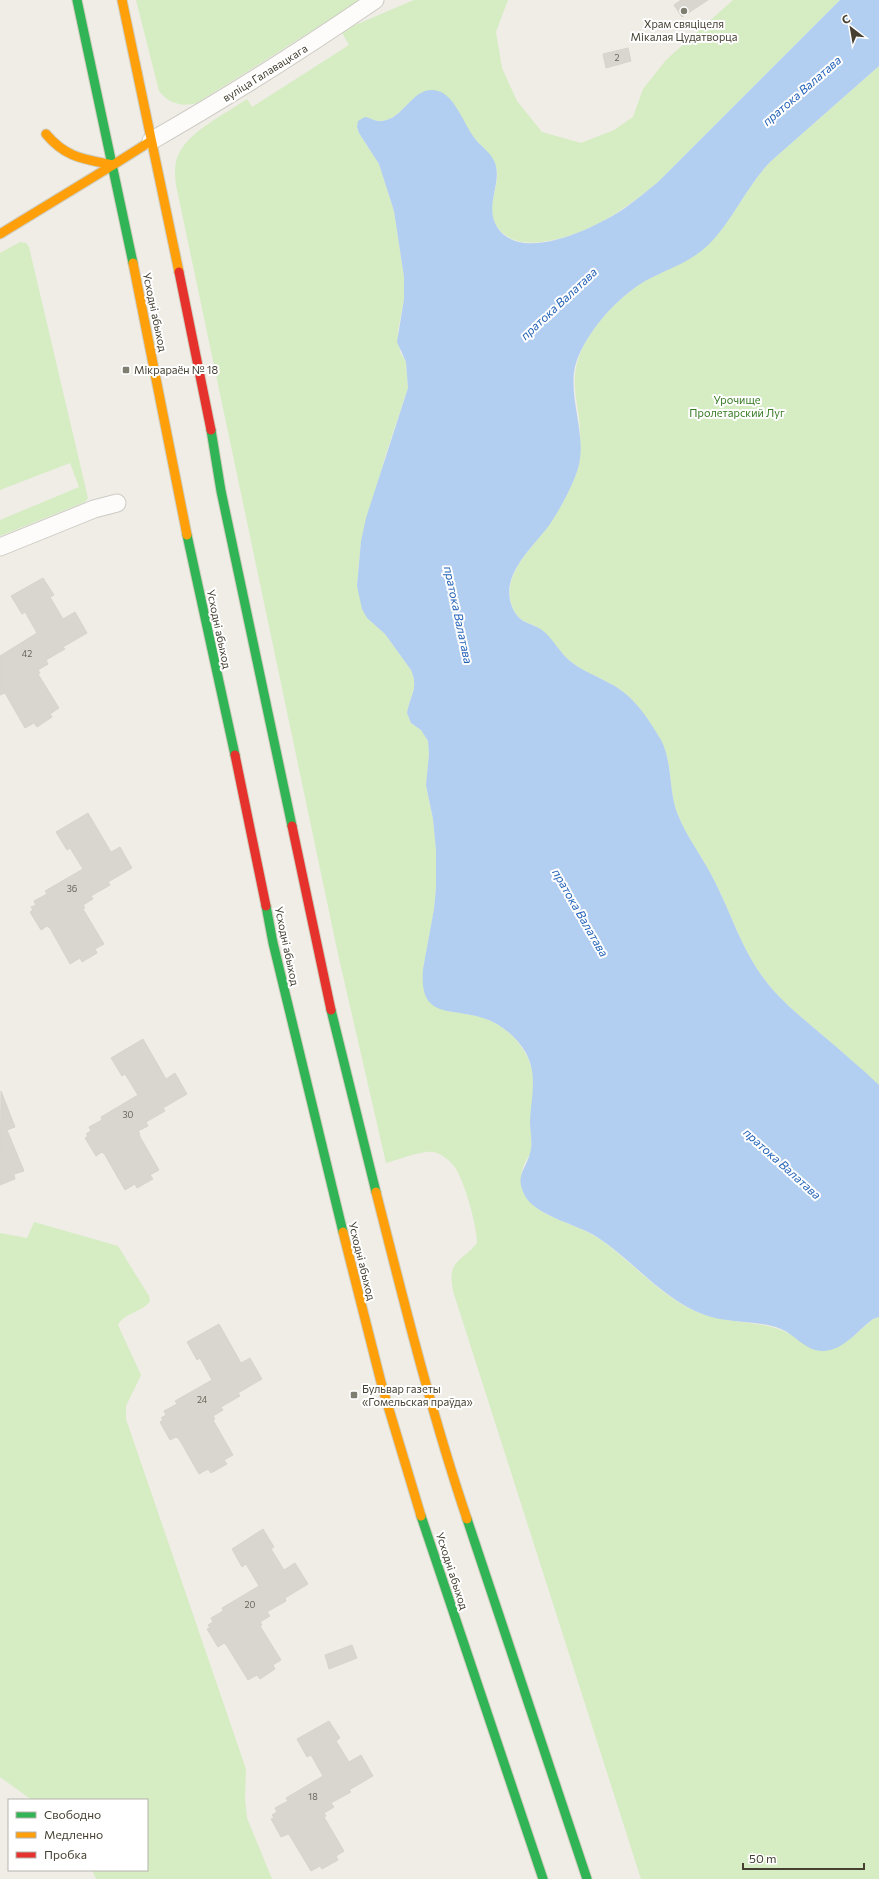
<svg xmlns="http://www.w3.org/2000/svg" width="879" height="1879" viewBox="0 0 879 1879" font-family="Commissioner,sans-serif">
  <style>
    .green { fill: #d6ecc3 }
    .water { fill: #b2cef1 }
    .building { fill: #d8d6cf; stroke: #d7d4cc }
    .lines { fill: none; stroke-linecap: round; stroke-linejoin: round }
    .street-casing { stroke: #cdcbc4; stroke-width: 19 }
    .fast-casing { stroke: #cfccbc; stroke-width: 11 }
    .slow-casing { stroke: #cfccbc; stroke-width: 11 }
    .jam-casing { stroke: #cfccbc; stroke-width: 11 }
    .street { stroke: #fdfcfb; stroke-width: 17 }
    .fast { stroke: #30b455; stroke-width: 9 }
    .slow { stroke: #ff9f0a; stroke-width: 9 }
    .jam { stroke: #e5322d; stroke-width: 9 }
    .poi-dot { fill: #807d71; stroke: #fff; stroke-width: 1.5 }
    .labels { text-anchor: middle; stroke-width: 4; stroke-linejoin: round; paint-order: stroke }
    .number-label { font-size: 9px; fill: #6a665a }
    .poi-label { font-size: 11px; fill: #454032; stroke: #fff; text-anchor: start }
    .street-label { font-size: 11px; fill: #454032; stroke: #fff }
    .park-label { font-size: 11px; fill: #367a22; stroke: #fff }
    .water-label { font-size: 12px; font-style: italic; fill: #2463b8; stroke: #fff }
  </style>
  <rect width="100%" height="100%" fill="#efede6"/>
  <path class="green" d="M136,0H361L197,103C182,107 169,104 159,91Z
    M414,0H508L496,32L502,68L517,101L542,132L581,143L614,130L633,117L643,89L666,60L733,0H840L658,182C623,211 587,236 541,242C523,244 506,241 496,225C485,204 499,191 497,171C495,155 478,145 470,132C463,122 458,110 451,100L415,97C401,110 389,128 369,118L357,127L359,133L379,164L394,211L404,277V299L398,331L400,352L406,362L408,388L386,454L361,541L357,586L367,618L385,634L411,670C419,689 410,695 407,713L411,723L421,730L428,741L429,754L426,785L433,819L436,850V888L434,909L423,970L447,1011C460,1013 474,1014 486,1019C512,1029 532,1053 534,1082C535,1094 532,1106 531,1118C530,1129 532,1140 531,1151C530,1156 526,1160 524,1165C519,1176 520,1192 529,1201C545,1219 577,1224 598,1238C634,1262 663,1301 705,1315C738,1326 775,1318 802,1343L850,1339L873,1319L879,1317V1879H641L453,1291C447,1259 461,1263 477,1243C477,1225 465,1184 456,1169C452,1162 442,1154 434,1152C422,1150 398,1160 386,1163L338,954L176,185C175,176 174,167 177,158C186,132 226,114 247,99L252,107L349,45L341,31Z
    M879,66V1085C860,1068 841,1051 821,1034C805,1020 788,1007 773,990C743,955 735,922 715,882C704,859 687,839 678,815C668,791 673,763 661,741C648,718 634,696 611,684C597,676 582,671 570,661C558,651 551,635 537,627C528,622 520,622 514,611C497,577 533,548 550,523C560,509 568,494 575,477C579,468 579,458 580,448C583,398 559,378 594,329C607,311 625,293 645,281C666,269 688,263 706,246C731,224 746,187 770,162Z
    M20,242L26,243L29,247L88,498L85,502L0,536V520L79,487L70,463L0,490V253Z
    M34,1222L118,1246L149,1296L150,1301C143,1312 124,1313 118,1325L141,1375L126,1406V1419L246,1769L245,1798L247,1818L272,1879H96L92,1870H147V1800H32L0,1777V1233L27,1238Z"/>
  <path class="water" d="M840,0H879V66L770,162C746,187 731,224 706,247C687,264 667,269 645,281C625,293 607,311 594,329C585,342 576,357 574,372C570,407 590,443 575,477C568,494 560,509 550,524C533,548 496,577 514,611C521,624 532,623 542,630C553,638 559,652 570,661C582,671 597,676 611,684C634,696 648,718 661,740C673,763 668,791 678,815C687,838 704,859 715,882C735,922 743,955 773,990C788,1007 805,1020 821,1034C841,1051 860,1067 879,1085V1317L873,1319C858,1330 844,1350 824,1351C806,1352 796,1335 781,1329C759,1320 730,1324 705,1315C663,1300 635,1262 597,1237C577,1224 536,1216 525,1196C514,1175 526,1170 530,1153C533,1144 530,1131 530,1121C531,1098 538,1075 526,1053C517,1037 500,1023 483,1018C449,1007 419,1020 423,969L434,909L436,888V850L433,819L426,785L429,754L428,741L421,730L411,723L407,713C410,695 419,689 411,670L385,634L367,618L362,609L357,586L361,541L366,518L408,388L406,362L397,342L404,299V277L394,211L379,164L359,133L357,127L358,121L365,117C371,118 376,122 382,121C405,119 413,84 438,91C455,95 465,127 476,140C482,147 492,154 495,163C502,183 486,202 495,223C516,268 597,227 625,208C636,200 647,191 658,182Z"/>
  <path class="building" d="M681,0H708L682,17L674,5Z
    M628,48L631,61L606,68L603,54Z
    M43,578L54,595L50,597L63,619L75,612L87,633L63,647L65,649L46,660L48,664L38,670L40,673L38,674L59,708L50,714L52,717L37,727L34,723L25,728L5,693L0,695V656L37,633L25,612L22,614L11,596Z
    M88,813L111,852L120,847L132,868L108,882L110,885L91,896L93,899L83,905L85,908L83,909L104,944L95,949L97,953L82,962L80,958L70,964L50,928L47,926L41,930L30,912L33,910L31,907L36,905L34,901L47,894L45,891L83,869L70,848L67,850L56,832Z
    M143,1039L166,1079L175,1073L187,1094L163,1108L165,1111L146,1122L148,1126L138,1131L140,1134L139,1135L159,1170L150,1175L153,1179L137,1188L135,1184L125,1190L105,1155L102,1152L96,1156L85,1138L88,1136L86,1134L91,1131L89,1127L102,1120L101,1117L138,1095L125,1074L122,1076L111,1058Z
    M1,1091L15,1127L7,1130L24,1171L14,1174L15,1179L0,1185Z
    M219,1324L241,1363L250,1358L262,1379L238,1393L240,1396L221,1407L223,1410L213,1416L215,1419L213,1420L233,1455L224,1460L227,1464L211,1473L208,1469L199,1474L179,1439L176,1437L170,1440L160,1422L163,1420L161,1418L166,1415L164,1411L177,1404L175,1401L212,1380L200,1358L197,1360L187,1342Z
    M263,1529L274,1547L271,1549L284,1570L295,1563L308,1584L285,1598L286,1601L267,1612L270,1616L260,1622L262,1625L260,1626L281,1660L273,1665L275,1669L260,1679L257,1675L248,1680L227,1646L224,1643L218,1647L207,1629L210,1628L208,1625L213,1622L211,1618L223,1611L222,1608L259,1586L246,1564L242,1567L232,1549Z
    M352,1645L357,1658L329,1669L325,1655Z
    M329,1721L340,1738L336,1741L349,1762L361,1755L373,1776L349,1790L351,1792L331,1803L334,1807L324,1813L326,1816L324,1817L344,1851L336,1856L338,1860L322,1869L320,1866L311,1871L290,1836L288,1834L281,1837L271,1819L274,1818L272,1815L277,1812L275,1808L288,1801L286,1798L323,1776L311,1755L307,1757L297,1739Z"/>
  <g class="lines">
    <g class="street-casing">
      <path id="street" d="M151,141C228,97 302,50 375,0
        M0,547L94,509L117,503"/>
    </g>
    <g class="fast-casing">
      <path id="fast" d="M77,0L133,263
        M211,430L221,491L292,826
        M187,535L235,755
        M266,906L273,943L343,1232
        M331,1010L376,1192
        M421,1516L543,1879
        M467,1519L587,1879"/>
    </g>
    <g class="slow-casing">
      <path id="slow" d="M122,0L179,272
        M46,134C66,158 84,159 113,165L151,141
        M0,234L113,165
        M133,263L187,535
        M376,1192C404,1302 431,1412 467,1519
        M343,1232L382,1386L421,1516"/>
    </g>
    <g class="jam-casing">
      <path id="jam" d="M179,272L211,430
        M235,755L266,906
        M292,826L331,1010"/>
    </g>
    <use href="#street" class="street"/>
    <use href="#fast" class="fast"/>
    <use href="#slow" class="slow"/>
    <use href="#jam" class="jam"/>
  </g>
  <g class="poi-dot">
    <circle cx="684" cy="11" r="4"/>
    <rect x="122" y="366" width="8" height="8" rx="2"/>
    <rect x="350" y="1391" width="8" height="8" rx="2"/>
  </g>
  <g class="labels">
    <g class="number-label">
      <text x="617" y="61">2</text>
      <text x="27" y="657">42</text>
      <text x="72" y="892">36</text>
      <text x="128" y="1118">30</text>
      <text x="202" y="1403">24</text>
      <text x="250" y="1608">20</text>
      <text x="313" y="1800">18</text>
    </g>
    <g class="poi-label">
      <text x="684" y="28" text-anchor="middle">Храм свяціцеля<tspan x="684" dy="13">Мікалая Цудатворца</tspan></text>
      <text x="134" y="374">Мікрараён № 18</text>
      <text x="362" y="1393">Бульвар газеты<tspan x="362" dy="13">«Гомельская праўда»</tspan></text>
    </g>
    <g class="street-label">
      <text transform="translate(265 73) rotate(-32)" y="4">вуліца Галавацкага</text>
      <text transform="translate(155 312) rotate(78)" y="4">Усходні абыход</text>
      <text transform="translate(219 629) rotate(78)" y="4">Усходні абыход</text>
      <text transform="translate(287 946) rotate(78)" y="4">Усходні абыход</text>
      <text transform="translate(362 1261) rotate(76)" y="4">Усходні абыход</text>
      <text transform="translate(452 1571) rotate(72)" y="4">Усходні абыход</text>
    </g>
    <g class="park-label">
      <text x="737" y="404">Урочище<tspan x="737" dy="13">Пролетарский Луг</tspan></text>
    </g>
    <g class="water-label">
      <text transform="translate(802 91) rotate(-41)" y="4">пратока Валатава</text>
      <text transform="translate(559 304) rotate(-43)" y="4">пратока Валатава</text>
      <text transform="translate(458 615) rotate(78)" y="4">пратока Валатава</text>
      <text transform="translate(580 913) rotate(60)" y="4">пратока Валатава</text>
      <text transform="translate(782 1164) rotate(42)" y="4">пратока Валатава</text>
    </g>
  </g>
  <rect x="8" y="1799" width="140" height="72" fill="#ffffff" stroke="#b5b3ad"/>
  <rect x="16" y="1812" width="20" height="6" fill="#30b455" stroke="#b5b3ad"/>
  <text x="44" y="1819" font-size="12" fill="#454032">Свободно</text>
  <rect x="16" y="1832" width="20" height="6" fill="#ff9f0a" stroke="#b5b3ad"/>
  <text x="44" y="1839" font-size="12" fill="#454032">Медленно</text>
  <rect x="16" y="1852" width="20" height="6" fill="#e5322d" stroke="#b5b3ad"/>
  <text x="44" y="1859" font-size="12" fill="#454032">Пробка</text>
  <g transform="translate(851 28) rotate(329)" stroke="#ffffff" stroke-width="3" paint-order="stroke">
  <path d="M0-3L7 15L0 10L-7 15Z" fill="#454032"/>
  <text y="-6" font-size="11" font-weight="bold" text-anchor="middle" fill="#454032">С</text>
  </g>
  <path d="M743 1863v6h121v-6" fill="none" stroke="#454032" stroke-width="2"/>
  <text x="749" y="1863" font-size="12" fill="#454032" stroke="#ffffff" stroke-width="3" paint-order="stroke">50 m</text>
</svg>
